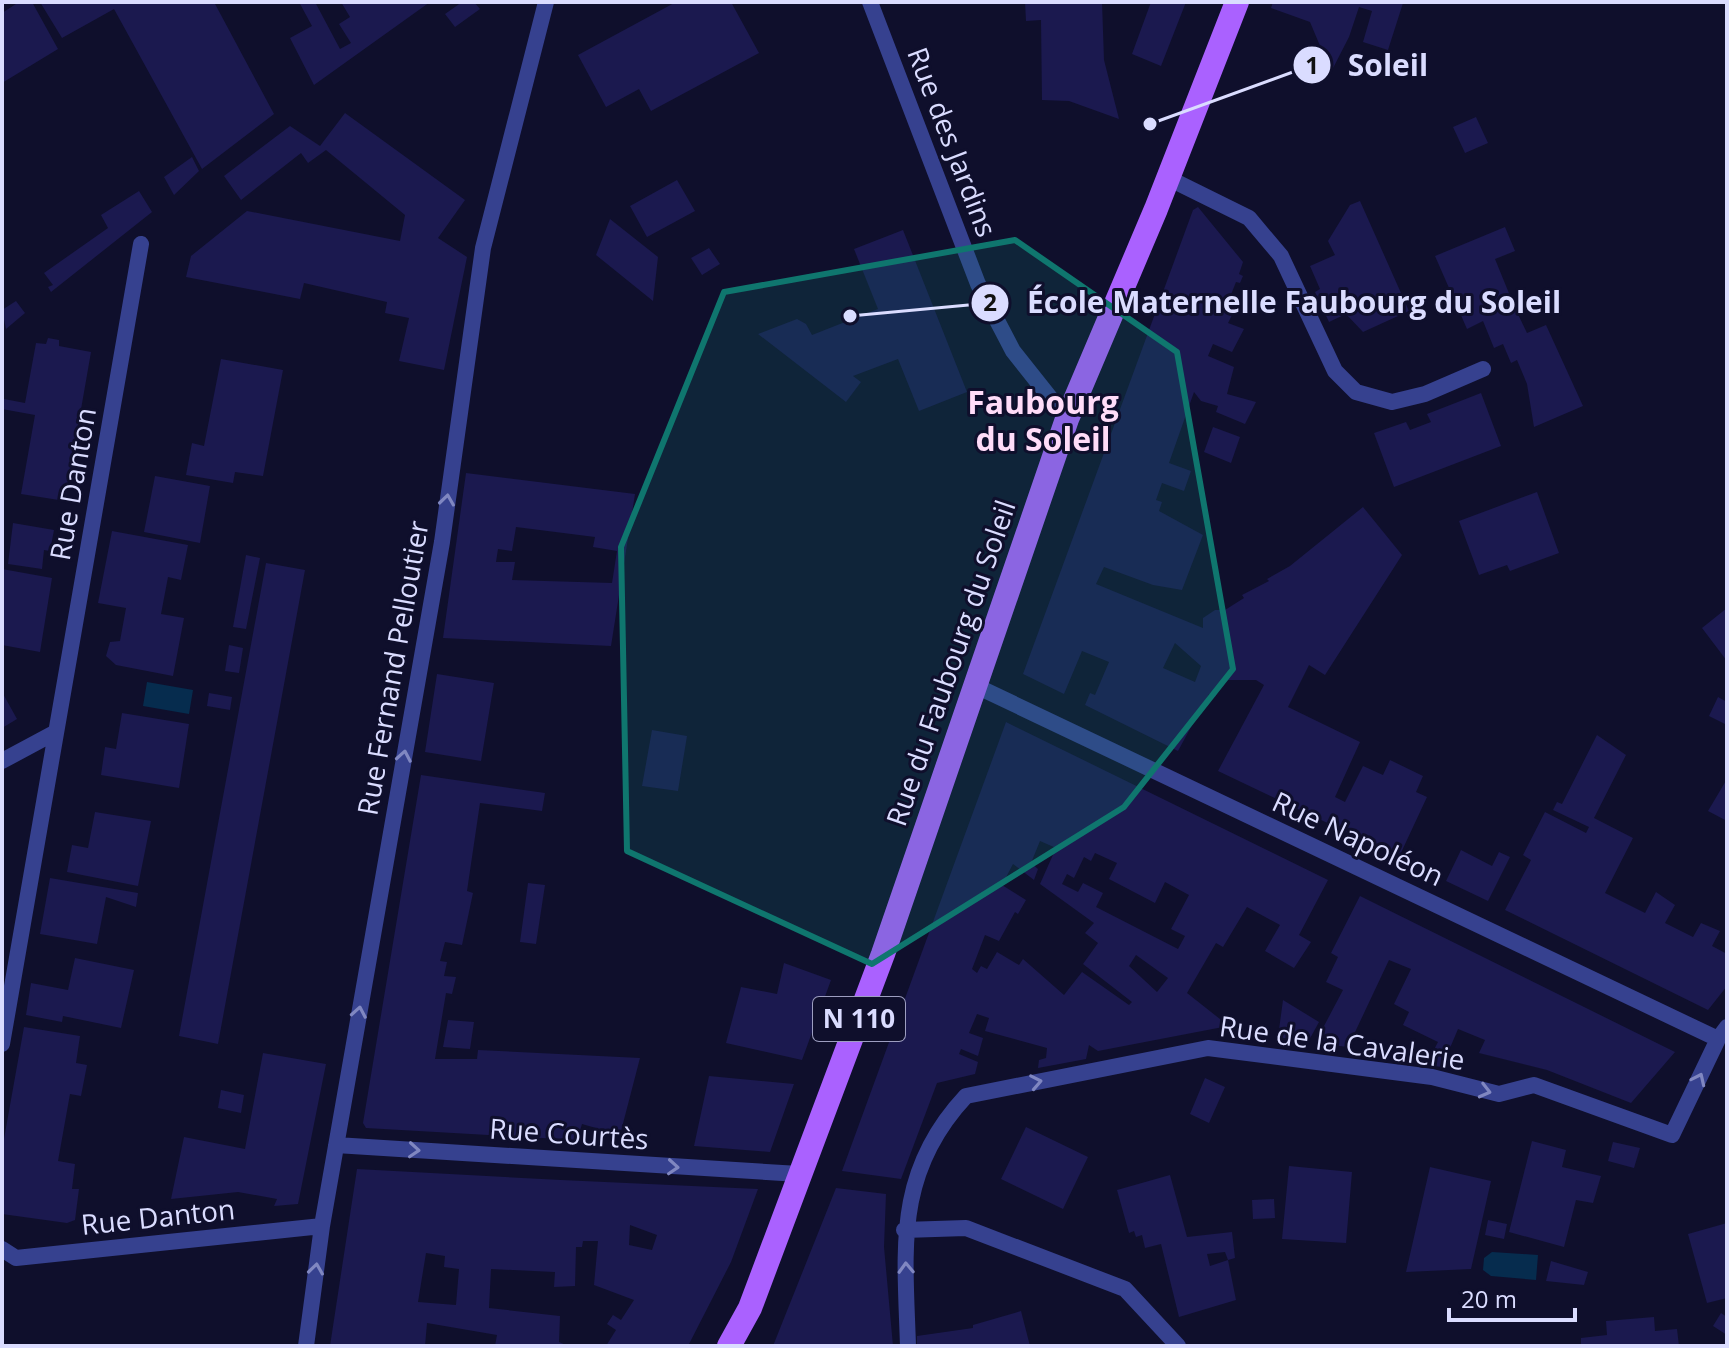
<svg xmlns="http://www.w3.org/2000/svg" width="1729" height="1348" viewBox="0 0 1729 1348" font-family="'Open Sans',sans-serif">
  <style>
    .water { fill: #062c4e }
    .building { fill: #1b194f; fill-rule: evenodd }
    .lines { fill: none; stroke-linecap: round; stroke-linejoin: round }
    .lane { stroke: #36418f; stroke-width: 16 }
    .street { stroke: #36418f; stroke-width: 16 }
    .primary { stroke: #aa61ff; stroke-width: 24 }
    .oneway { stroke: #8087c1 }
    .marked { fill: #0f766e; fill-opacity: 0.2; stroke: #0f766e; stroke-width: 6; stroke-linejoin: round }
    .labels { text-anchor: middle; stroke-width: 6; stroke-linejoin: round; paint-order: stroke }
    .shield { fill: #0f0f2c; stroke: #9d9ec0; stroke-width: 2 }
    .shield-label { font-size: 26px; font-weight: bold; fill: #dadcff }
    .street-label { font-size: 28px; fill: #dadcff; stroke: #0f0f2c }
    .quarter-label { font-size: 32px; font-weight: bold; fill: #ffdcf8; stroke: #0f0f2c }
    .leader { fill: none; stroke: #dadcff; stroke-width: 3 }
    .callout-dot { fill: #dadcff; stroke: #0f0f2c; stroke-width: 3 }
    .mark-label { font-size: 24px; text-anchor: middle; font-weight: bold; fill: #111 }
    .callout-label { font-size: 30px; text-anchor: middle; font-weight: bold; fill: #dadcff; stroke: #0f0f2c; stroke-width: 6; stroke-linejoin: round; paint-order: stroke }
  </style>
  <rect width="100%" height="100%" fill="#0f0f2c"/>
  <path class="water" d="M147,682L193,690L189,714L143,706Z
    M1492,1252L1538,1255L1536,1280L1491,1276L1483,1270L1484,1258Z"/>
  <path class="building" d="M19,2H32L58,49L2,83V13Z
    M40,2H214L274,114L202,169L114,9L62,38Z
    M299,2H315L340,49L351,43L339,24L350,17L341,2H430L314,85L290,38L312,26Z
    M462,2H474L480,9L455,27L445,14Z
    M676,2H731L759,53L651,111L639,89L606,107L578,55Z
    M1025,2H1102L1104,60L1119,119L1069,101L1042,100L1041,20L1026,21Z
    M1151,2H1186L1161,66L1132,54Z
    M1273,2H1399L1403,3L1388,50L1363,42L1372,11L1359,7L1349,37L1331,72L1310,22L1271,8Z
    M345,113L465,200L438,238L467,257L444,370L399,361L409,318L385,313L387,302L304,283L300,299L186,277L191,256L247,211L400,241L405,215L326,150L308,163L301,153L241,200L224,176L290,126L320,146Z
    M1476,117L1488,143L1465,153L1453,127Z
    M192,157L199,171L174,195L164,177Z
    M677,180L695,211L647,237L630,206Z
    M139,191L152,212L51,292L48,287L53,285L44,273L108,228L101,215Z
    M1360,201L1409,311L1363,332L1346,314L1329,322L1315,292L1320,289L1310,266L1335,255L1328,241L1350,205Z
    M1198,207L1243,262L1239,274L1243,276L1240,283L1236,282L1226,307L1234,311L1228,323L1244,329L1232,352L1213,344L1208,356L1234,367L1227,394L1256,402L1245,424L1216,412L1218,406L1201,401L1194,392L1169,463L1191,471L1184,491L1162,483L1156,500L1162,502L1159,511L1203,535L1182,590L1153,585L1104,567L1096,584L1203,628V618L1215,610H1225L1244,598L1242,595L1269,581L1267,579L1290,566L1363,507L1402,555L1325,675L1309,665L1288,707L1360,742L1335,797L1345,802L1363,766L1383,775L1390,760L1423,776L1416,792L1427,797L1399,857L1218,771L1264,685L1256,680H1224L1215,697L1209,694L1178,751L1085,705L1090,693L1095,695L1109,662L1082,651L1064,694L1023,674L1193,210ZM1175,643L1201,666L1195,682L1163,668Z
    M610,219L658,257L653,301L596,255Z
    M1505,227L1515,251L1495,259L1515,308L1527,333L1546,325L1583,406L1534,427L1527,384L1517,360L1511,363L1503,344L1494,348L1483,321L1467,329L1435,256Z
    M903,230L967,392L919,411L898,359L853,376L861,382L846,402L758,334L797,319L806,324L812,335L878,309L854,249Z
    M709,248L720,264L702,275L691,258Z
    M16,301L25,313L6,329L2,310Z
    M48,338L59,340V346L91,352L65,501L21,494L35,415L2,409L4,399L25,403L36,343L46,344Z
    M221,359L283,370L263,476L235,472L233,483L186,475L192,443L204,446Z
    M1481,393L1501,446L1394,487L1374,433L1406,422L1410,430L1431,422L1427,414Z
    M1213,427L1240,437L1231,463L1204,452Z
    M466,473L635,494L611,646L443,638ZM516,527L595,537L593,547L617,551L612,583L512,580L515,562H496L498,549L512,551Z
    M155,476L210,486L200,543L144,532Z
    M1537,492L1559,553L1510,571L1507,565L1479,575L1459,521Z
    M13,523L54,530L50,551L44,550L42,569L8,564Z
    M112,531L188,545L181,580L168,577L161,614L184,618L173,676L116,665L106,656L110,642L120,641L126,608L98,603Z
    M246,555L260,558L246,629L233,627Z
    M266,563L305,570L218,1044L179,1036Z
    M2,569L52,578L40,652L2,645Z
    M1727,608V661L1702,628Z
    M229,645L243,648L239,673L225,671Z
    M437,674L494,683L481,761L425,752Z
    M2,692L17,719L2,728Z
    M209,693L232,697L230,710L207,706Z
    M1718,697L1727,702V725L1709,716Z
    M122,713L189,724L179,788L101,775L105,747L116,749Z
    M1006,722L1328,880L1299,935L1311,942L1294,968L1265,951L1280,925L1247,907L1223,947L1216,943L1187,993L1225,1023L1223,1027L1098,1051L1089,1045L1086,1059L1038,1068L1039,1060L1046,1058L1047,1048L985,1031L989,1018L977,1014L969,1033L983,1038L978,1056L961,1049L959,1054L978,1062L975,1074L937,1083L901,1179L842,1171ZM1040,841L1056,848L1040,884L1094,923L1085,933L1098,943L1083,964L1132,1002L1129,1005L1082,972L1064,995L1023,959L1019,965L997,952L987,969L981,966L977,973L972,969L985,935L999,941L1015,912L1018,914L1026,900L1002,885L1013,864L1034,880L1038,869L1031,863ZM1095,853L1117,863L1109,879L1155,903L1165,882L1189,895L1171,929L1185,936L1178,949L1096,907L1103,893L1083,883L1078,892L1062,884L1067,874L1074,878L1084,857L1091,861ZM1136,955L1168,978L1157,992L1129,966Z
    M652,730L687,736L678,791L642,786Z
    M1597,735L1626,755L1594,818L1633,838L1605,893L1645,913L1656,892L1675,905L1665,923L1693,937L1701,923L1720,931L1712,946L1727,954V986L1708,1010L1505,910L1531,860L1523,855L1545,812L1586,833L1589,827L1553,810L1557,802L1562,804Z
    M421,775L545,793L542,811L480,803L467,891L473,893L462,945L445,942L440,961L447,962L444,976L456,977L452,994L446,993L435,1059H477L478,1050L640,1058L620,1135L582,1124L577,1140L366,1128L363,1123Z
    M1727,779V821L1708,811Z
    M95,812L151,821L138,886L67,872L72,845L88,848Z
    M1461,850L1492,866L1499,852L1510,857L1488,901L1446,881Z
    M50,878L138,893L136,907L106,897L97,944L40,934Z
    M528,883L545,885L536,944L520,942Z
    M1360,896L1578,1004L1675,1052L1631,1103L1547,1070L1479,1053L1485,1040L1458,1029L1442,1067L1426,1065L1438,1042L1403,1025L1409,1012L1394,1004L1411,969L1389,960L1348,1047L1315,1043L1343,990L1326,982L1338,957L1331,953Z
    M75,958L134,970L121,1028L63,1016L62,1022L26,1015L31,983L68,990Z
    M784,963L831,980L802,1060L726,1043L741,987L777,994Z
    M1283,1000L1319,1022L1308,1042L1278,1037Z
    M448,1020L474,1022L470,1049L443,1047Z
    M24,1027L80,1036L76,1063L87,1065L81,1096L70,1094L58,1161L75,1164L72,1189H79L75,1220L67,1223L2,1214V1150Z
    M263,1053L326,1064L298,1204L274,1206L277,1199L238,1192L171,1199L184,1137L245,1149Z
    M709,1076L794,1084L770,1152L694,1146Z
    M1205,1078L1225,1087L1209,1123L1190,1114Z
    M221,1090L244,1095L241,1113L218,1108Z
    M1026,1127L1088,1157L1063,1209L1001,1179Z
    M1532,1141L1566,1150L1562,1167L1601,1176L1593,1203L1576,1200L1564,1247L1509,1232Z
    M1613,1142L1640,1148L1634,1168L1608,1161Z
    M1289,1166L1352,1172L1346,1243L1282,1239Z
    M1430,1167L1491,1181L1471,1269L1406,1272Z
    M357,1169L561,1180L758,1189L731,1262L688,1346H606L616,1330L607,1324L613,1315L621,1320L634,1300L594,1285L598,1241H583L582,1247H576L575,1286L554,1287L555,1272L491,1269L489,1308L560,1316L559,1342L568,1346H495L497,1335L427,1323L425,1346H330ZM630,1225L657,1235L652,1250L629,1245ZM426,1253L445,1256L444,1267L459,1269L456,1305L418,1302Z
    M1170,1175L1187,1237L1232,1232L1235,1258L1228,1260L1225,1252L1207,1254L1210,1266L1228,1260L1236,1300L1179,1317L1161,1244L1145,1248L1142,1235L1136,1237L1134,1231L1129,1233L1117,1190Z
    M836,1188L886,1194L884,1247L893,1346H773Z
    M1274,1199L1275,1218L1253,1219L1252,1200Z
    M1488,1220L1507,1224L1504,1239L1485,1235Z
    M1727,1223V1298L1707,1303L1688,1234Z
    M1551,1261L1588,1272L1584,1285L1546,1281Z
    M1021,1311L1030,1346H917V1336L973,1328V1325Z
    M1721,1313L1727,1317V1335L1713,1326Z
    M1654,1317L1655,1331L1677,1329L1679,1346H1581V1338L1607,1335L1606,1321Z"/>
  <g class="lines">
    <path class="lane" d="M1168,178L1249,218L1281,256L1335,371L1356,392L1392,402L1425,394L1483,369"/>
    <path class="street" d="M870,2L978,284L1013,351L1067,419
      M976,686L1718,1039
      M2,761L56,732
      M2,1044L141,244
      M336,1145L799,1174
      M904,1230L966,1228L1125,1289L1178,1346
      M2,1249L16,1258L322,1226
      M306,1346L322,1226L442,542L483,248L546,2
      M908,1346C905,1249 894,1173 966,1096L1208,1048L1432,1077L1499,1094L1534,1085L1672,1135L1718,1039L1727,1027"/>
    <path class="primary" d="M729,1346L750,1308L883,954L1067,419L1156,209L1237,2"/>
  </g>
  <defs><path id="oneway-chevron" d="M-2-3.5L2.5 0L-2 3.5" fill="none" stroke-width="1.6" stroke-linecap="round" stroke-linejoin="round" transform="scale(2)"/></defs>
  <g class="oneway">
    <use href="#oneway-chevron" transform="translate(447 500) rotate(-82)"/>
    <use href="#oneway-chevron" transform="translate(404 756) rotate(-80)"/>
    <use href="#oneway-chevron" transform="translate(359 1012) rotate(-80)"/>
    <use href="#oneway-chevron" transform="translate(1699 1079) rotate(-65)"/>
    <use href="#oneway-chevron" transform="translate(1036 1082) rotate(-11)"/>
    <use href="#oneway-chevron" transform="translate(1485 1091) rotate(14)"/>
    <use href="#oneway-chevron" transform="translate(414 1150) rotate(4)"/>
    <use href="#oneway-chevron" transform="translate(673 1167) rotate(4)"/>
    <use href="#oneway-chevron" transform="translate(906 1268) rotate(-92)"/>
    <use href="#oneway-chevron" transform="translate(316 1269) rotate(-82)"/>
  </g>
  <path class="marked" d="M1015,240L1177,352L1233,669L1124,807L872,964L627,851L621,547L724,292Z"/>
  <g class="labels">
    <rect class="shield" x="813" y="997" width="92" height="44" rx="6"/>
    <g class="shield-label">
      <text x="859" y="1028">N 110</text>
    </g>
    <g class="street-label">
      <text transform="translate(952 142) rotate(69)" y="10">Rue des Jardins</text>
      <text transform="translate(73 484) rotate(-80)" y="10">Rue Danton</text>
      <text transform="translate(951 663) rotate(-71)" y="10">Rue du Faubourg du Soleil</text>
      <text transform="translate(393 668) rotate(-80)" y="10">Rue Fernand Pelloutier</text>
      <text transform="translate(1358 839) rotate(25)" y="10">Rue Napoléon</text>
      <text transform="translate(1342 1043) rotate(8)" y="10">Rue de la Cavalerie</text>
      <text transform="translate(569 1134) rotate(4)" y="10">Rue Courtès</text>
      <text transform="translate(158 1217) rotate(-6)" y="10">Rue Danton</text>
    </g>
    <g class="quarter-label">
      <text x="1043" y="414">Faubourg<tspan x="1043" dy="37">du Soleil</tspan></text>
    </g>
  </g>
  <path class="leader" d="M1150 124L1312 65M850 316L990 303"/>
  <g class="callout-dot">
    <circle cx="1150" cy="124" r="8"/>
    <circle cx="850" cy="316" r="8"/>
    <circle cx="1312" cy="65" r="20"/>
    <circle cx="990" cy="303" r="20"/>
  </g>
  <g class="mark-label">
    <text x="1312" y="74">1</text>
    <text x="990" y="311">2</text>
  </g>
  <g class="callout-label">
    <text x="1388" y="76">Soleil</text>
    <text x="1294" y="313">École Maternelle Faubourg du Soleil</text>
  </g>
  <rect width="1729" height="1348" fill="none" stroke="#dadcff" stroke-width="8"/>
  <path d="M1449 1308v12h126v-12" fill="none" stroke="#dadcff" stroke-width="4"/>
  <text x="1461" y="1308" font-size="24" fill="#dadcff" stroke="#0f0f2c" stroke-width="6" paint-order="stroke">20 m</text>
</svg>
